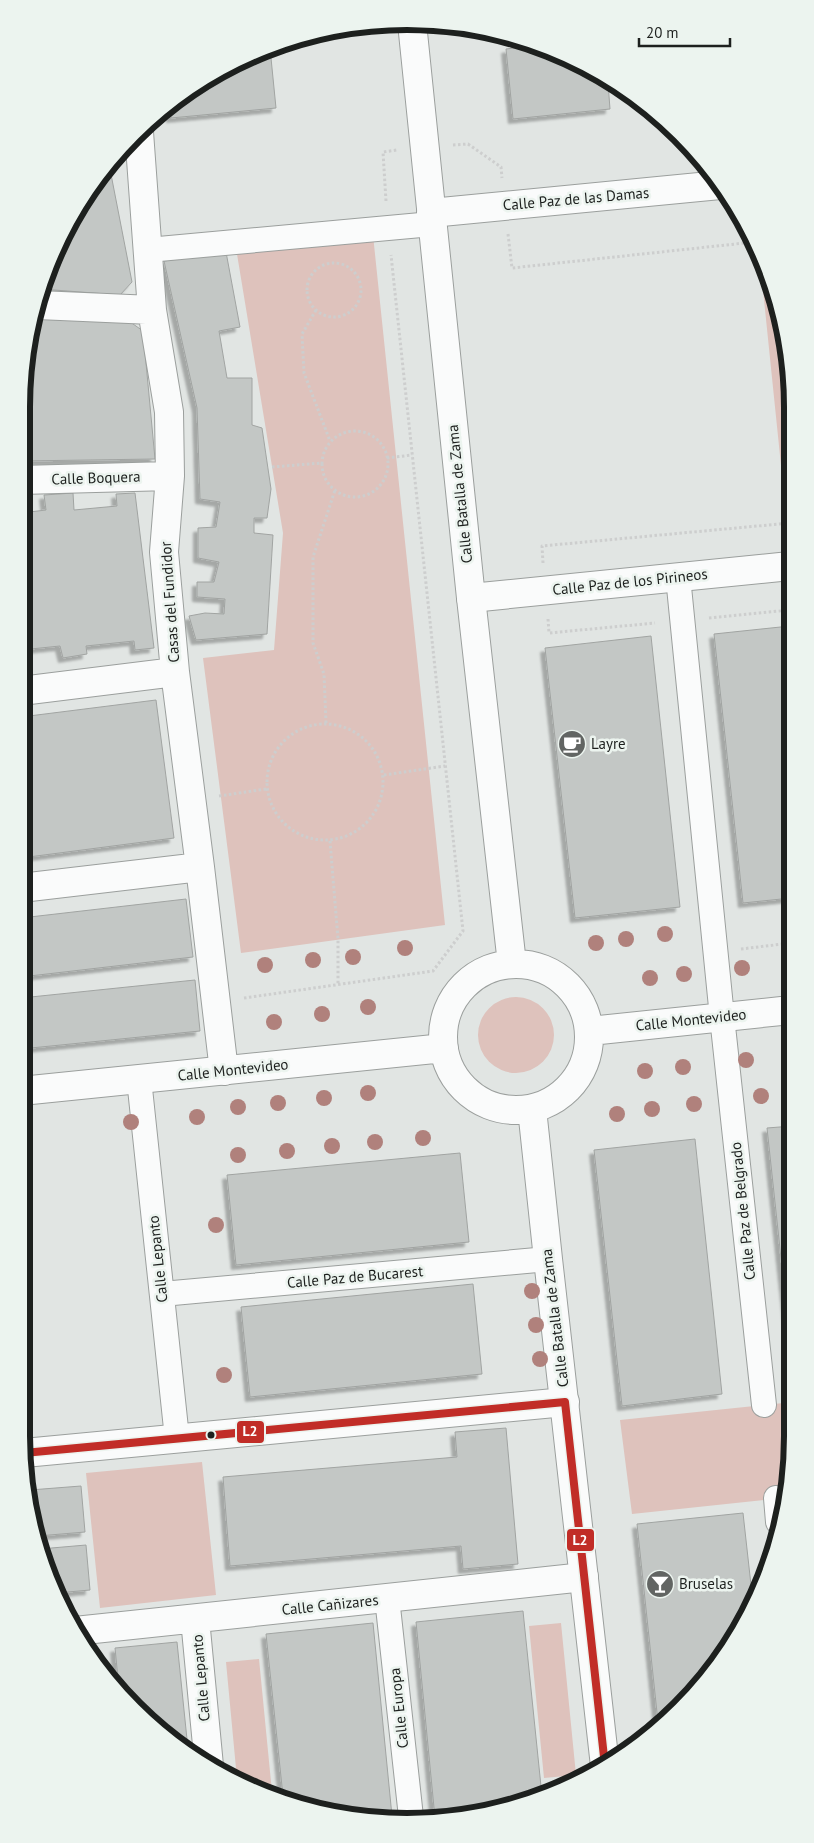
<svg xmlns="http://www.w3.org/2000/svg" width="814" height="1843" viewBox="0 0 814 1843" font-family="'PT Sans',sans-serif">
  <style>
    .green { fill: #dec2bc }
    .building { fill: #c3c7c5; stroke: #a1a4a2; filter: url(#shadow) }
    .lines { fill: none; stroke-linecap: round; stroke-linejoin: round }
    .pedestrian-casing { stroke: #9b9f9d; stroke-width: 26 }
    .minor-casing { stroke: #9b9f9d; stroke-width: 30 }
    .tertiary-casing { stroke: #9b9f9d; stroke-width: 30 }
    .path { stroke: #cdcece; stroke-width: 3; stroke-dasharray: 2.5 2.5; stroke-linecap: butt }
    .pedestrian { stroke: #fafbfb; stroke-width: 24 }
    .minor { stroke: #fafbfb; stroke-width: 28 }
    .tertiary { stroke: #fafbfb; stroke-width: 28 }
    .bus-1-casing { stroke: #ecf4ef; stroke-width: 11 }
    .bus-1 { stroke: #c12d27; stroke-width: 8 }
    .tree { fill: #b0817c }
    .bus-dot { fill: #1d201e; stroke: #ecf4ef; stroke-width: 2 }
    .labels { text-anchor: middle; stroke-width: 5; stroke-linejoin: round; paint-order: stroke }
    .street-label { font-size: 15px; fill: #1d201e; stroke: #ecf4ef }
    .poi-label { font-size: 15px; fill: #1d201e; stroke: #ecf4ef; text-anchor: start }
    .rim { fill: none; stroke: #1d201e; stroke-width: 6 }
    .line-badge { stroke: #ecf4ef; stroke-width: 2 }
    .badge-label { font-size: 14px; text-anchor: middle; font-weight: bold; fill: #fff }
  </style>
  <defs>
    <filter id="shadow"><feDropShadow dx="-4.5" dy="4.5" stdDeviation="1" flood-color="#0004"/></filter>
  </defs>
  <rect width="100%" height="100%" fill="#e1e5e3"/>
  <path class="green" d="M373,235L445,925L241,953L203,658L274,650L283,533L236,248Z
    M759,251L763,259L789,356L790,514H786Z
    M478 1035a38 38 0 1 1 76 0a38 38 0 1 1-76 0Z
    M793,1402V1436L783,1498L632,1514L620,1420Z
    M202,1462L216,1595L100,1608L86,1473Z
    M561,1623L576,1775L544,1778L529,1626Z
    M259,1659L272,1792L237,1779L226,1662Z"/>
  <path class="building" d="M538,45L608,83L610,109L513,119L506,49Z
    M270,48L276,108L171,118L169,104L172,101L237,61Z
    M109,164L132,282L120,295L41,289L42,283L73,214Z
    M226,252L240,327L219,331L227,378H252V425L262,428L271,489L267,518H254V533L273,535L267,634L196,640L189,616L205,613L224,614L225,599L197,597V582H214L219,562L198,558V528L216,527L220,502L200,499L197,408L164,261Z
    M37,315L126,319L143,331L155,459L21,461V407Z
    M73,493L74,510L117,506L116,494L135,493L154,648L135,650L134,641L86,646L87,654L63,658L60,646L21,650V513L46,510L44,495Z
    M790,626L791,898L743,903L714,634Z
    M651,636L680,907L575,918L545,648Z
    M156,700L174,838L21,858V717Z
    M186,899L193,957L21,977V918Z
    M195,980L200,1031L21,1049V998Z
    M792,1126L793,1370L767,1128Z
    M695,1139L722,1394L622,1406L594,1150Z
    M460,1153L469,1242L236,1265L227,1175Z
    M473,1284L482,1374L250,1397L241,1307Z
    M506,1428L518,1564L463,1569L461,1546L230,1566L223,1477L457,1457L455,1432Z
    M81,1486L85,1532L38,1536L30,1490Z
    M743,1513L753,1603L741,1629L697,1690L658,1722L637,1524Z
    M86,1545L90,1590L57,1593L42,1560L40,1549Z
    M523,1611L542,1796L531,1801L461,1818H435L416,1622Z
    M373,1623L392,1816L332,1814L283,1796L266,1634Z
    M177,1642L188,1749L116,1689H119L115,1648Z"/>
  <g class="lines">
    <g class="pedestrian-casing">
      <path id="pedestrian" d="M148,250L432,224
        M678,577L722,1017L764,1405
        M139,1079L177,1438
        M162,1294L548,1259
        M776,1498L778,1522
        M387,1598L411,1817"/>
    </g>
    <g class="minor-casing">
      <path id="minor" d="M139,132L152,310L169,412L170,476L164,552L175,672L200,867L224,1071
        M431,213L720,185
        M38,305L152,310
        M21,480L170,476
        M471,598L790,566
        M21,691L175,672
        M21,888L200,867
        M24,1453L565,1402
        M195,1619L209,1766
        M75,1631L584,1577"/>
    </g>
    <g class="tertiary-casing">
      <path id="tertiary" d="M412,23L471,598L512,964
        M443 1037a73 73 0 1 1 146 0a73 73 0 1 1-146 0Z
        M590,1031L791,1010
        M21,1091L444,1048
        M532,1109L548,1259L605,1766"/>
    </g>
    <path class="path" d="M453,145L468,144L501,167L502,178
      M386,201L383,152L397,150
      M508,234L512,268L754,242
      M307 290a27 27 0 1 1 54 0a27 27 0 1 1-54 0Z
      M316,310L302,334L304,373L330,441
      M322 464a33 33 0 1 1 66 0a33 33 0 1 1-66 0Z
      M387,458L412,455
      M272,467L322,463
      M543,563L542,546L790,523
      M709,618L790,610
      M548,619L549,633L655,623
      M326,723L324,674L313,643V557L335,490
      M267 782a58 58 0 1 1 116 0a58 58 0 1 1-116 0Z
      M384,775L445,766
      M219,796L266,789
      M330,841L338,939V985
      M741,949L791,943
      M244,998L433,971L463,931L391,255"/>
    <use href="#pedestrian" class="pedestrian"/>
    <use href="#minor" class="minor"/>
    <use href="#tertiary" class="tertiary"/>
    <g class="bus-1-casing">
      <path id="bus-1" d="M24,1453L565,1402L605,1766"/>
    </g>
    <use href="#bus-1" class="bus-1"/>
  </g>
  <g class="tree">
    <circle cx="665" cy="934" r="8"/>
    <circle cx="626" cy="939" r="8"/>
    <circle cx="596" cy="943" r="8"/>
    <circle cx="405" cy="948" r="8"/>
    <circle cx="353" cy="957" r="8"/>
    <circle cx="313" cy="960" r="8"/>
    <circle cx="265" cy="965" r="8"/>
    <circle cx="742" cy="968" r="8"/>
    <circle cx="684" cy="974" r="8"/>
    <circle cx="650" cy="978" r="8"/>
    <circle cx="368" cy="1007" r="8"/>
    <circle cx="322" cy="1014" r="8"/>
    <circle cx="274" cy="1022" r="8"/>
    <circle cx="746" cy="1060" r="8"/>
    <circle cx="683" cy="1067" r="8"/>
    <circle cx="645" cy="1071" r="8"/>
    <circle cx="368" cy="1093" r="8"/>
    <circle cx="761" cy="1096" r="8"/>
    <circle cx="324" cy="1098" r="8"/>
    <circle cx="278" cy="1103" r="8"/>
    <circle cx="694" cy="1104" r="8"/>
    <circle cx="238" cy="1107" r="8"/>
    <circle cx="652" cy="1109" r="8"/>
    <circle cx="617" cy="1114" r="8"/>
    <circle cx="197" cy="1117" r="8"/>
    <circle cx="131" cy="1122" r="8"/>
    <circle cx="423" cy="1138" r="8"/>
    <circle cx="375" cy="1142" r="8"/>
    <circle cx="332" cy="1146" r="8"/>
    <circle cx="287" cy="1151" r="8"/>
    <circle cx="238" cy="1155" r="8"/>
    <circle cx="216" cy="1225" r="8"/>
    <circle cx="532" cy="1291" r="8"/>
    <circle cx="536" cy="1325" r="8"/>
    <circle cx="540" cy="1359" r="8"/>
    <circle cx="224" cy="1375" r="8"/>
  </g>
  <defs>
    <g id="cafe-disc" transform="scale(1.4375)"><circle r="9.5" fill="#626563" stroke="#ecf4ef"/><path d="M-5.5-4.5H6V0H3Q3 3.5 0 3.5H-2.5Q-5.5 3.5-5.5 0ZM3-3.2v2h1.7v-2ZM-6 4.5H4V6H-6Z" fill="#fff"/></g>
    <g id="bar-disc" transform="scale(1.4375)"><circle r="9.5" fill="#626563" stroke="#ecf4ef"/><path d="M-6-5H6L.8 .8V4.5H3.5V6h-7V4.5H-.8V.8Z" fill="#fff"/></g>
  </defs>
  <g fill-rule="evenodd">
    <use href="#cafe-disc" x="572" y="744"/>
    <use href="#bar-disc" x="660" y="1584"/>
  </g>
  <circle class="bus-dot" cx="211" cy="1435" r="4.5"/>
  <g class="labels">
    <g class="street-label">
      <text transform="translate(576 199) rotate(-5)" y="5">Calle Paz de las Damas</text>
      <text transform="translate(96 478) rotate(-2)" y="5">Calle Boquera</text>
      <text transform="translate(460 494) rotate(-96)" y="5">Calle Batalla de Zama</text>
      <text transform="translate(630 582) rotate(-6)" y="5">Calle Paz de los Pirineos</text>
      <text transform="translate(170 602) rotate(-94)" y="5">Casas del Fundidor</text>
      <text transform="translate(691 1020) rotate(-6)" y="5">Calle Montevideo</text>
      <text transform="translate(233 1070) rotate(-6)" y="5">Calle Montevideo</text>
      <text transform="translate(743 1211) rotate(-96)" y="5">Calle Paz de Belgrado</text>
      <text transform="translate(158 1259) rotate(-96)" y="5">Calle Lepanto</text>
      <text transform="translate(355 1277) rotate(-5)" y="5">Calle Paz de Bucarest</text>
      <text transform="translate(555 1318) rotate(-97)" y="5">Calle Batalla de Zama</text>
      <text transform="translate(330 1605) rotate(-6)" y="5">Calle Cañizares</text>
      <text transform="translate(201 1678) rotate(-95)" y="5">Calle Lepanto</text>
      <text transform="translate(399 1708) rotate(-96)" y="5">Calle Europa</text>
    </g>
    <g class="poi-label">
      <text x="591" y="749">Layre</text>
      <text x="679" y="1589">Bruselas</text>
    </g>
  </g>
  <path d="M0 0H814V1843H0ZM407 30H407A377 377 0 0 1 784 407V1436A377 377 0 0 1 407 1813H407A377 377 0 0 1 30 1436V407A377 377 0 0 1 407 30Z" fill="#ecf4ef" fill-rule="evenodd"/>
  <path class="rim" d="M407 30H407A377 377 0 0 1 784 407V1436A377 377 0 0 1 407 1813H407A377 377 0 0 1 30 1436V407A377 377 0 0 1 407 30Z"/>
  <g class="line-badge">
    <rect x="236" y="1420" width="29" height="24" rx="5" fill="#c12d27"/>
    <rect x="566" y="1528" width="29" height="24" rx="5" fill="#c12d27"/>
  </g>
  <g class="badge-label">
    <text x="250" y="1436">L2</text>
    <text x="580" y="1545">L2</text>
  </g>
  <path d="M639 38v8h91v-8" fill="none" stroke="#1d201e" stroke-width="2.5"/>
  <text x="646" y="38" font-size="15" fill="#1d201e" stroke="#ecf4ef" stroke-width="4" paint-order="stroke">20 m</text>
</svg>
